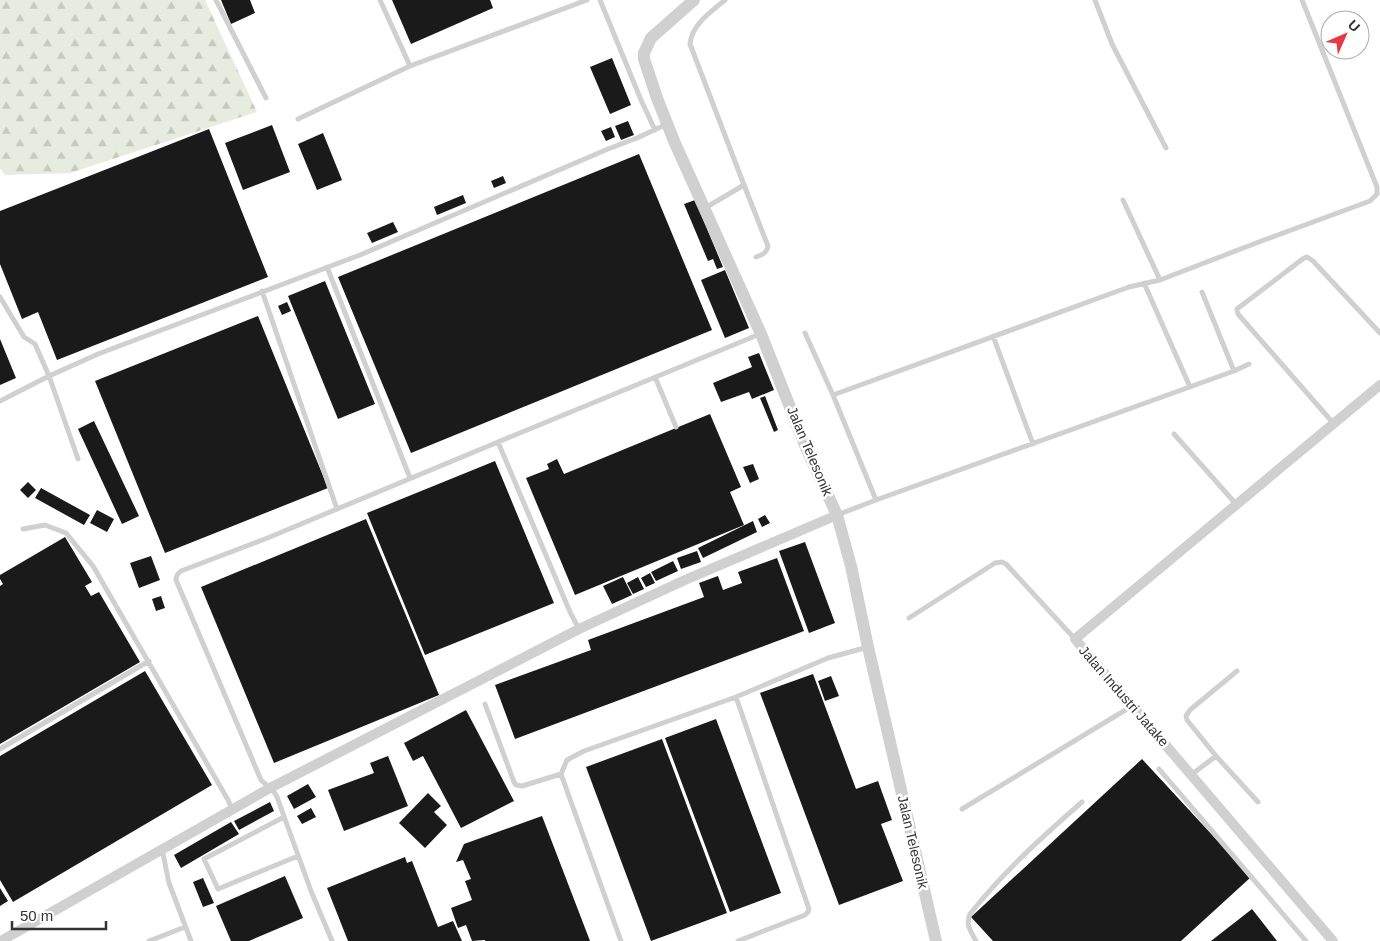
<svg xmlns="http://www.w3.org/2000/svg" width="1380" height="941" viewBox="0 0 1380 941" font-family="Helvetica,sans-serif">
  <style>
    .forest { fill: url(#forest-firs) }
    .building { fill: #1a1a1a }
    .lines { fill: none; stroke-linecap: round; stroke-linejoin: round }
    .service { stroke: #d0d0d0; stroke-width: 5 }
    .minor { stroke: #d0d0d0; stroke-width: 10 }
    .tertiary { stroke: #d0d0d0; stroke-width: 12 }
    .labels { text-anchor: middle; stroke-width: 5; stroke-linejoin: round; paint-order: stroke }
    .street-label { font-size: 14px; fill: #333; stroke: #fff }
  </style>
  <defs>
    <pattern id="forest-firs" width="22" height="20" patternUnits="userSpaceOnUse" patternTransform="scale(1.25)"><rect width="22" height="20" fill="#e6ecdf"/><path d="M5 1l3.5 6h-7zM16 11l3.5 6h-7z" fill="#c6cbc0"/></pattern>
  </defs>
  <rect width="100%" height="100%" fill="#fff"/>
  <path class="forest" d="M0,0H205L257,112L70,173L5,175L0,168Z"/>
  <path class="building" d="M221,0H250L255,13L231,24Z
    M392,0H490L493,8L411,44Z
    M612,58L631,105L610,114L590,67Z
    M628,121L634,135L621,140L615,126Z
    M272,125L290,172L243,190L225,143Z
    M611,127L615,137L606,141L601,131Z
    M209,129L268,277L57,360L38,312L22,319L0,264V211Z
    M323,133L342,180L317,190L298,144Z
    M639,154L712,330L411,453L338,277Z
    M503,176L506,183L494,188L491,181Z
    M463,195L466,203L437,215L434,207Z
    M695,200L723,267L717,269L713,259L708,261L684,204Z
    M393,222L398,232L372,243L367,233Z
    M725,270L749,328L725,338L701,280Z
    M325,281L375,404L338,419L288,296Z
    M287,302L291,311L282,315L278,306Z
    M258,316L328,488L165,553L95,381Z
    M0,339L16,378L0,385Z
    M759,353L774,390L752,399L749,392L721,402L713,383L752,367L748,357Z
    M765,396L778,430L774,432L760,398Z
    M710,414L741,487L730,492L744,525L575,595L526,478L549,469L547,464L557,459L564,474Z
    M94,421L139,516L122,524L78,429Z
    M495,461L554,603L425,655L367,513Z
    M753,464L759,479L750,483L743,467Z
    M28,482L36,490L28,498L20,490Z
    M41,488L90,515L84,525L35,498Z
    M97,510L114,519L107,532L90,523Z
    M765,515L770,523L762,527L758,519Z
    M366,519L439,695L274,763L201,587Z
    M753,521L757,532L703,558L698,548Z
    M65,537L92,582L85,586L91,596L99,592L140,662L0,744V586L3,584L0,579V575Z
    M805,542L835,623L809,633L779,551Z
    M697,551L701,562L681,569L677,558Z
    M151,556L160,580L139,588L130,563Z
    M777,558L804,631L515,739L495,685L591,650L588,640L704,597L699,583L718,576L723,590L742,583L738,572Z
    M673,561L678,571L656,581L651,572Z
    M650,573L655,583L646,587L641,578Z
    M623,577L632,595L612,604L603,586Z
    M638,577L644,589L633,594L627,583Z
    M161,596L165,608L156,611L152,599Z
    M145,671L212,785L13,902L0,880V756Z
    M813,674L856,789L878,781L892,820L881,824L903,881L839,905L760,693Z
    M831,676L839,696L825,701L818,681Z
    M466,710L514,801L461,828L423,756L413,761L404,743Z
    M716,719L781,893L730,912L665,738Z
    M662,739L727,913L651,941L586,767Z
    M388,756L408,806L344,831L328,790L374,773L370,763Z
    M1142,759L1251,877L1181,941H993L971,917Z
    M308,784L316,797L294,809L287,796Z
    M428,793L441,806L434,812L447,825L425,848L399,823Z
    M270,802L274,811L239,830L234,821Z
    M311,808L316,817L302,824L297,816Z
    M542,816L590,941H485V940L472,941L466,925L458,928L451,908L472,900L465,881L471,879L463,860L456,862L464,844Z
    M231,822L239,834L181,868L174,855Z
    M405,857L407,863L412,861L438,927L453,921L462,941H348L327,888Z
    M285,876L303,918L249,941H231L216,906Z
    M203,878L214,903L203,907L193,882Z
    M0,888L8,901L0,906Z
    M1252,909L1277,941H1211Z"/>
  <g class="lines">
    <path class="service" d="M216,0L266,98
      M380,0L410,66
      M600,0L641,100L655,130
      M1095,0L1112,44L1166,148
      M298,119L410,66L587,0
      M744,185L768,246C767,253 762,255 756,257
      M705,208L744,185L690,44C692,24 711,12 725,0
      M327,267L410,478
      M1160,280L1264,240L1370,201L1377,194V187L1302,0
      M1144,283L1190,387
      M262,291L337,509
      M1202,292L1234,371
      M0,297L24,337L35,344L49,376L98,354L360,255L608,149L637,138L667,124
      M805,333L833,395L876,500
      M993,336L1033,444
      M655,377L676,427
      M833,395L1129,287L1160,280L1123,200
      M0,401L49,376L78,459
      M1334,424L1238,314L1237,309L1304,258L1307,257L1313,261L1380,333
      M1174,434L1236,504
      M498,442L570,612L579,629
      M837,515L876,500L1234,371L1249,364
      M23,529L45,525L66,533L93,566L228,800L232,809
      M909,618L995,563L1002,562L1006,564L1075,639
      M1237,671L1190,710L1186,716L1187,720L1216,756L1258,802
      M736,697L809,909L808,912L805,915L738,941
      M485,704L514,782L516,785L522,786L561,774
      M0,749L149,661
      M1159,769L1306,941
      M1191,775L1216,756
      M962,809L1132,706
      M284,817L204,859L218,889L298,856
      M162,849L169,883L191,941
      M149,941L185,927
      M332,941L311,891L277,797L274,792L261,780L176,580C176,575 178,573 181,571L265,539L498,442L760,334
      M621,941L561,774L567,760L584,751L736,697L828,658L868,647
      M976,941C971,932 965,924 970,914C1004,871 1041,838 1082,802"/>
    <path class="minor" d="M1,941L270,788L579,629L685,580L837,515
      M1333,941L1075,639L1380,385"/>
    <path class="tertiary" d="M694,0L651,38L644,53V59L657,98L674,141L761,334L807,450L837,515L851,566L868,647L936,941"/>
  </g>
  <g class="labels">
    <g class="street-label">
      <text transform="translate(810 451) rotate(67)" y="5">Jalan Telesonik</text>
      <text transform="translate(1124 696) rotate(49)" y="5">Jalan Industri Jatake</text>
      <text transform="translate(913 842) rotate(77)" y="5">Jalan Telesonik</text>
    </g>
  </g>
  <g transform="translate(1345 35) rotate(45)"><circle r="24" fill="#ffffff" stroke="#adadad"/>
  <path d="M0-4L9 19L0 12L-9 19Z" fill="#e63946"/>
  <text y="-8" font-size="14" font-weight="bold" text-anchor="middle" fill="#333333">U</text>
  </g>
  <path d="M12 921v8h94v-8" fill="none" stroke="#333333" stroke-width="2.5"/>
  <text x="20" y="921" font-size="15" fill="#333333" stroke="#ffffff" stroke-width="4" paint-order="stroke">50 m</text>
</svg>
